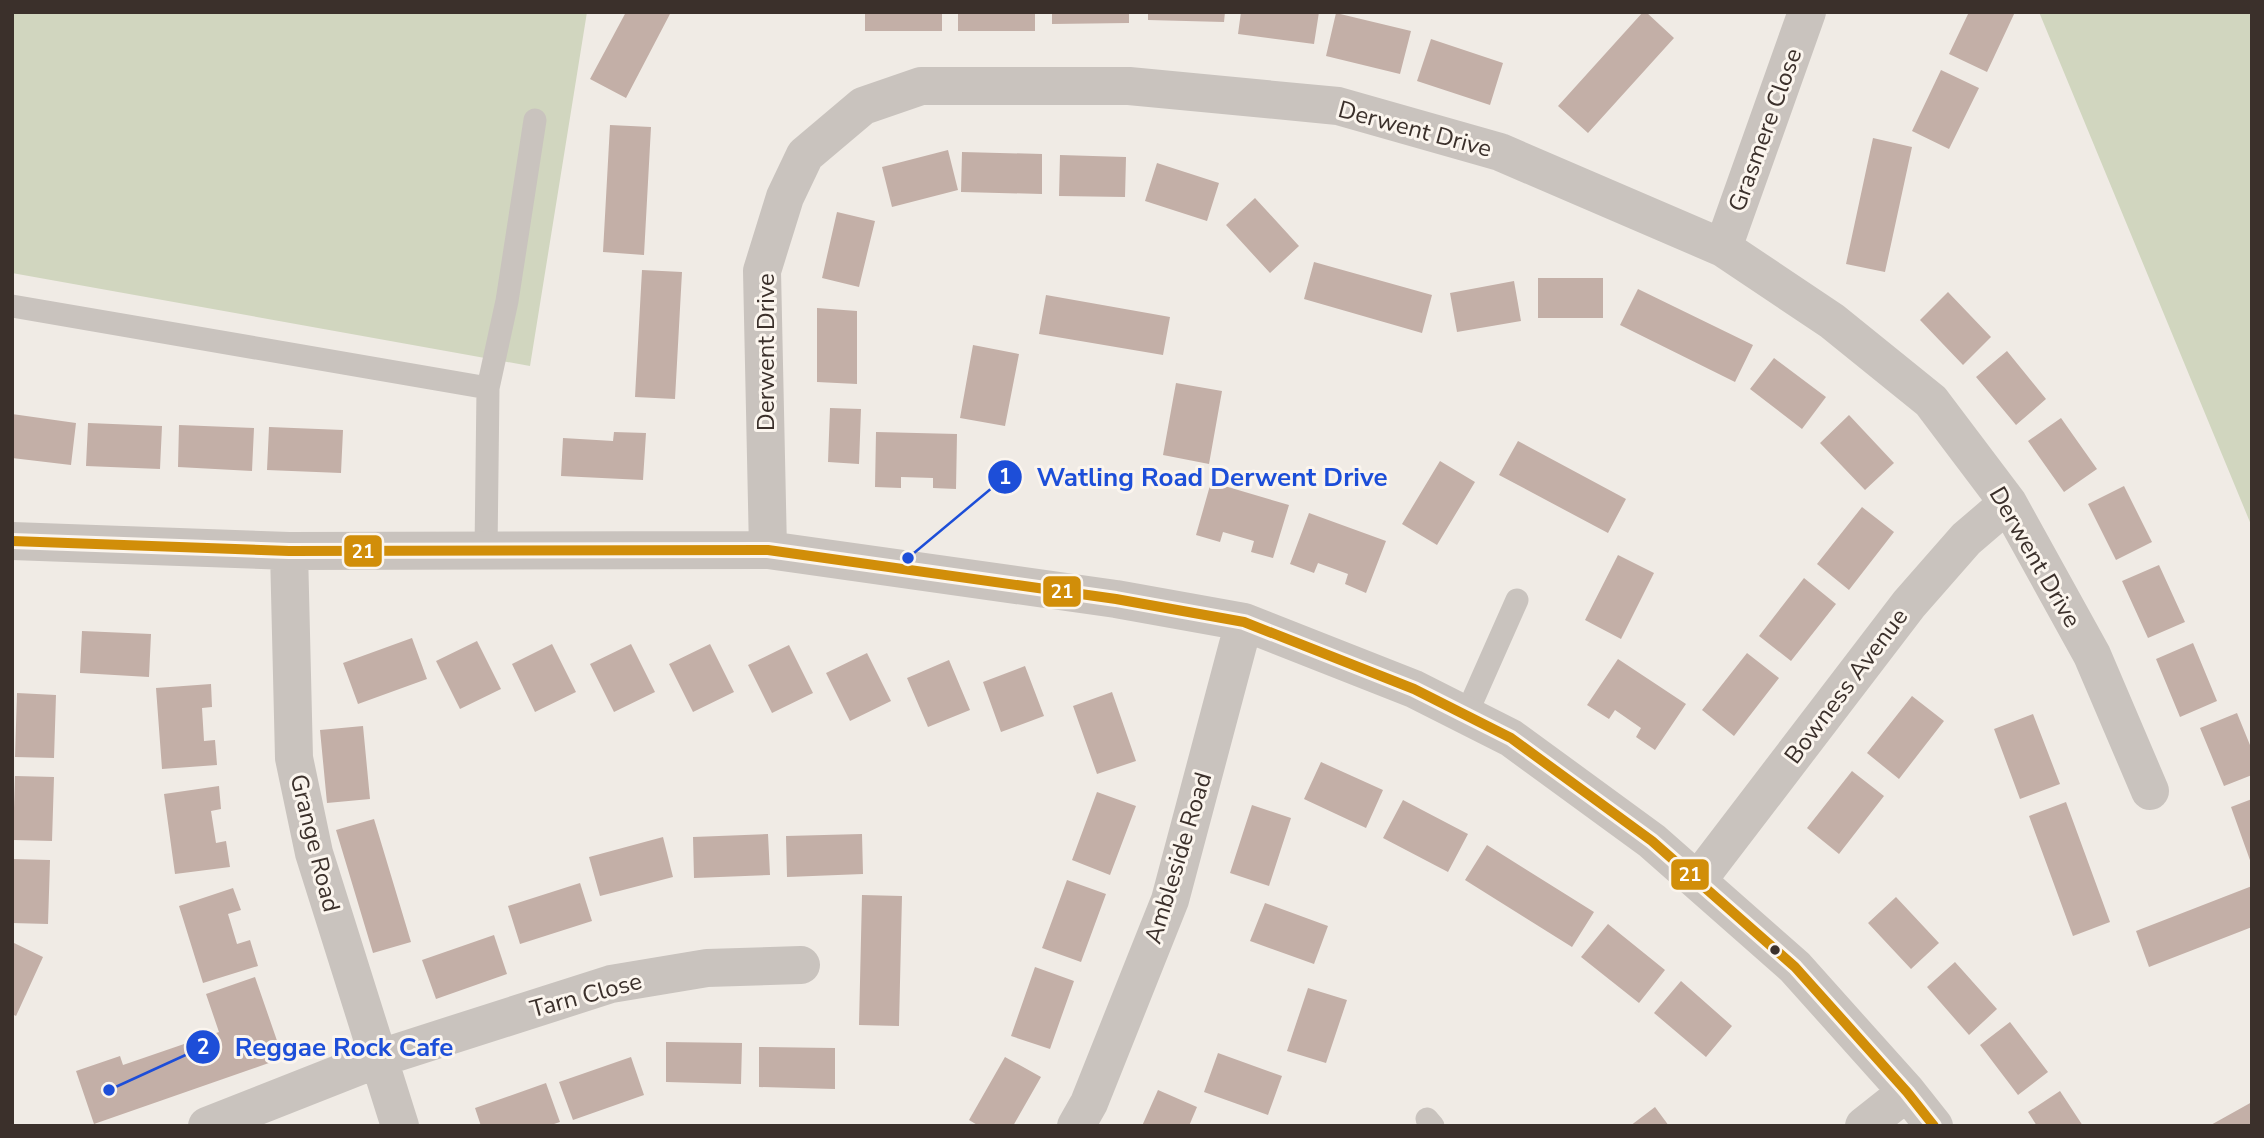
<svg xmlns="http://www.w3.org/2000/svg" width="2264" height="1138" viewBox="0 0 2264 1138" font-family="'Nunito Sans',sans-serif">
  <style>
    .green { fill: #d1d6bf }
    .building { fill: #c3afa7 }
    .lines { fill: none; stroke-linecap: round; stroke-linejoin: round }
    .lane { stroke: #c9c3be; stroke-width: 23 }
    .street { stroke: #c9c3be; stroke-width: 38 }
    .bus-1-casing { stroke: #fbf5ee; stroke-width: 16 }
    .bus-1 { stroke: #d18e09; stroke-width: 10 }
    .bus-dot { fill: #3b302b; stroke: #fbf5ee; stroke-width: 2.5 }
    .labels { text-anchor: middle; stroke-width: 6; stroke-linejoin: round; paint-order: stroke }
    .street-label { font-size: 24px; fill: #3b302b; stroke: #fbf5ee }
    .leader { fill: none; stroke: #1d4ed8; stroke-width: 2.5 }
    .callout-dot { fill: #1d4ed8; stroke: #fbf5ee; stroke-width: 2.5 }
    .mark-label { font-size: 21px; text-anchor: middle; font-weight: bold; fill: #fff }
    .callout-label { font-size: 26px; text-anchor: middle; font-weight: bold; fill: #1d4ed8; stroke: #fbf5ee; stroke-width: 6; stroke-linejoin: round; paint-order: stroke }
    .line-badge { stroke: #fbf5ee; stroke-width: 2.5 }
    .badge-label { font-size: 19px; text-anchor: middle; font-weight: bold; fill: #fff }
  </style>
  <rect width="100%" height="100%" fill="#f0ebe5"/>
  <path class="green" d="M12,12H587L530,366L12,273Z
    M2039,12H2252V527Z"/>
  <path class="building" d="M626,12H671L626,98L590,79Z
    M865,12H942V31H865Z
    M958,12H1035V31H958Z
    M1052,12H1129V23L1052,24Z
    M1148,12H1225L1224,22L1148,20Z
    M1241,12H1319L1314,44L1238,34Z
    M1643,12H1646L1674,38L1588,133L1558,106Z
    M1969,12H2015L1987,72L1949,54Z
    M1336,13L1411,31L1400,74L1326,56Z
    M1431,39L1503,63L1490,105L1417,81Z
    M1941,70L1979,88L1949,149L1912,131Z
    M610,125L651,127L644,255L603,252Z
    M1873,138L1912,147L1885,272L1846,264Z
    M948,150L958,190L892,207L882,167Z
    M962,152L1042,154V194L961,192Z
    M1060,155L1126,157L1125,197L1059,196Z
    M1157,163L1219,183L1207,221L1145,201Z
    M1255,198L1299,246L1270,273L1226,225Z
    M837,212L875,221L859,287L822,278Z
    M1314,262L1432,295L1422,333L1304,299Z
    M642,270L682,272L675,399L635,397Z
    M1538,278H1603V318H1538Z
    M1514,281L1521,321L1457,332L1450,293Z
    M1638,289L1753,345L1735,382L1620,325Z
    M1948,292L1991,337L1963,365L1920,320Z
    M1046,295L1170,317L1163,355L1039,334Z
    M817,308L857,311V384L817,382Z
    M973,345L1019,354L1005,426L960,418Z
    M2007,351L2046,399L2016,425L1976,377Z
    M1774,358L1826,397L1802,429L1750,389Z
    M1176,383L1222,391L1209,464L1163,455Z
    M830,408L861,409L859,464L828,462Z
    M12,414L76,423L71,465L12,458Z
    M1849,415L1894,463L1865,490L1820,443Z
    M2061,418L2097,469L2064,492L2028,441Z
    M88,423L162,426L160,469L86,466Z
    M179,425L254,428L252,471L178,467Z
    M269,427L343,430L341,473L267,470Z
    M614,432L646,433L643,480L561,476L563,438L613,441Z
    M876,432L957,434L956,489L933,488V478L901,477V488L875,487Z
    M1518,441L1626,499L1608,533L1499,475Z
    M1440,461L1475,482L1437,545L1402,524Z
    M1211,482L1289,505L1273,558L1251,552L1254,541L1223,532L1220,542L1196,535Z
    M2124,486L2152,542L2116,560L2088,504Z
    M1862,507L1894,532L1849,590L1817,564Z
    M1309,513L1386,541L1366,593L1345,584L1348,574L1318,563L1314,573L1290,564Z
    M1618,555L1654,573L1621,639L1585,620Z
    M2159,565L2185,622L2148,638L2122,581Z
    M1804,578L1836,604L1791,661L1759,636Z
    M82,631L151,634L149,677L80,673Z
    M412,638L427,679L358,704L343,663Z
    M477,641L501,689L460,709L436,661Z
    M2193,643L2217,701L2180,717L2156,659Z
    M552,644L576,692L535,712L512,664Z
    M631,644L655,692L614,712L590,664Z
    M710,644L734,692L693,712L669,664Z
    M789,645L813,693L772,713L748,665Z
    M867,653L891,701L850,721L826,673Z
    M1747,653L1779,678L1734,736L1702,710Z
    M1618,659L1686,704L1655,750L1636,737L1641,728L1615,710L1609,719L1587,705Z
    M949,660L970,710L928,727L907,678Z
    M1025,666L1044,716L1001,732L983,682Z
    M211,684L212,707L202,708L204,741L215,740L217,765L162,769L156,688Z
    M1112,692L1136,761L1097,774L1073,706Z
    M17,693L56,695L54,758L15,757Z
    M1912,696L1944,721L1899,779L1867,753Z
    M2237,713L2252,750V775L2224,786L2200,728Z
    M2033,714L2060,784L2020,799L1994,729Z
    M363,726L370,799L327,803L320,730Z
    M1321,762L1383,790L1366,828L1304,799Z
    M1852,771L1884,796L1839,854L1807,828Z
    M15,776L54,777L52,841L13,840Z
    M219,786L221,809L211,811L216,843L226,841L230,867L175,874L164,794Z
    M1097,792L1136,806L1110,875L1072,860Z
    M2252,799V862L2251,863L2231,807Z
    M1403,800L1468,834L1448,872L1383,838Z
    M2066,802L2110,922L2073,936L2029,816Z
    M1252,805L1291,818L1269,886L1230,873Z
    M374,819L411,942L373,953L336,830Z
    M768,834L770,875L694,878L693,837Z
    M862,834L863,874L787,877L786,836Z
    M663,837L673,877L600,896L589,857Z
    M1487,845L1594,912L1572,947L1465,880Z
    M12,859L50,860L48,924L12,923Z
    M1067,880L1106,894L1081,962L1042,948Z
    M580,883L592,921L520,944L508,906Z
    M2252,886V927L2149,967L2136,931Z
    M233,888L241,910L228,914L237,944L250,940L258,966L203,983L179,906Z
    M862,895L902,896L899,1026L859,1025Z
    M1896,897L1939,943L1911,969L1868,923Z
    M1265,903L1328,926L1314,964L1250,941Z
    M1608,924L1665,970L1639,1003L1581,957Z
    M494,935L507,974L436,999L422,960Z
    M12,942L43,957L16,1016L12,1014Z
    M1955,962L1997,1009L1969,1035L1927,987Z
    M1035,967L1074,981L1050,1049L1011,1036Z
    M255,977L283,1058L94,1124L76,1071L120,1056L123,1065L219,1032L206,994Z
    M1681,981L1732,1026L1706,1057L1654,1013Z
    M1308,988L1347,1000L1326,1063L1287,1051Z
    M2010,1022L2048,1072L2018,1095L1980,1045Z
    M666,1042L742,1043L741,1084L666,1082Z
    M759,1047L835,1048V1089L759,1087Z
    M1218,1053L1282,1076L1268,1115L1204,1092Z
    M631,1057L644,1095L573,1120L559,1082Z
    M1005,1057L1041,1077L1013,1126H979L969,1120Z
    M546,1083L560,1122L548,1126H481L475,1108Z
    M1158,1090L1197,1107L1189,1126H1142Z
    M2060,1091L2083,1126H2037L2028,1112Z
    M2252,1102V1126H2209Z
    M1655,1107L1669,1126H1630Z"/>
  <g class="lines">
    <path class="lane" d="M12,306L488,388
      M486,551L488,388L507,301L535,120
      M1466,715L1517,600
      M1427,1119L1433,1126"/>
    <path class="street" d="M1723,248L1807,12
      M12,541L289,551L768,550L1116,599L1244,622L1414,689L1511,738L1652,841L1795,967L1907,1092L1934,1126
      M768,550L762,271L785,197L805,155L863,106L921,86H1129L1338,106L1500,152L1723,248L1832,321L1931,401L2008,503L2092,655L2150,791
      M289,551L294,758L314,853L400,1126
      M1698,880L1909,604L1966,539L2008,503
      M207,1126L377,1059L611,984L707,968L801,965
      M1076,1126L1089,1103L1170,900L1244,622
      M1864,1126L1907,1092"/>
    <g class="bus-1-casing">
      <path id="bus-1" d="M12,541L289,551L768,550L1116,599L1244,622L1414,689L1511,738L1652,841L1795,967L1907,1092L1934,1126"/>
    </g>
    <use href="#bus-1" class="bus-1"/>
  </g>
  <circle class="bus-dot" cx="1775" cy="950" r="6"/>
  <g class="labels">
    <g class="street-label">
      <text transform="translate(1415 129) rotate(15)" y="8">Derwent Drive</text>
      <text transform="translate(1765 130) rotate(-70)" y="8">Grasmere Close</text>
      <text transform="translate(766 352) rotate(-90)" y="8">Derwent Drive</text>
      <text transform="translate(2035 557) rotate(60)" y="8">Derwent Drive</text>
      <text transform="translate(1846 686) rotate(-53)" y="8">Bowness Avenue</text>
      <text transform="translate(315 843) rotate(76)" y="8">Grange Road</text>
      <text transform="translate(1178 858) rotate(-73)" y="8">Ambleside Road</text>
      <text transform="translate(586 995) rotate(-15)" y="8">Tarn Close</text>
    </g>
  </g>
  <path class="leader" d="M908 558L1005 477M109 1090L203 1047"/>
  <g class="callout-dot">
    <circle cx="908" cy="558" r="7"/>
    <circle cx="109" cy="1090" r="7"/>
    <circle cx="1005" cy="477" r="18"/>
    <circle cx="203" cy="1047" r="18"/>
  </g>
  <g class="mark-label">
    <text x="1005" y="484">1</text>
    <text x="203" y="1054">2</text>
  </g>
  <g class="callout-label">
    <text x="1212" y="486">Watling Road Derwent Drive</text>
    <text x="344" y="1056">Reggae Rock Cafe</text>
  </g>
  <g class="line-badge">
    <rect x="343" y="534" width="40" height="34" rx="7" fill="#d18e09"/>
    <rect x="1042" y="575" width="40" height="33" rx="7" fill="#d18e09"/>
    <rect x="1670" y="858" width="40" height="33" rx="7" fill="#d18e09"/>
  </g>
  <g class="badge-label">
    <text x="363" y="558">21</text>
    <text x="1062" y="598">21</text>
    <text x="1690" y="881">21</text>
  </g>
  <rect width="2264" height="1138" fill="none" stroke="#3b302b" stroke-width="28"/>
</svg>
